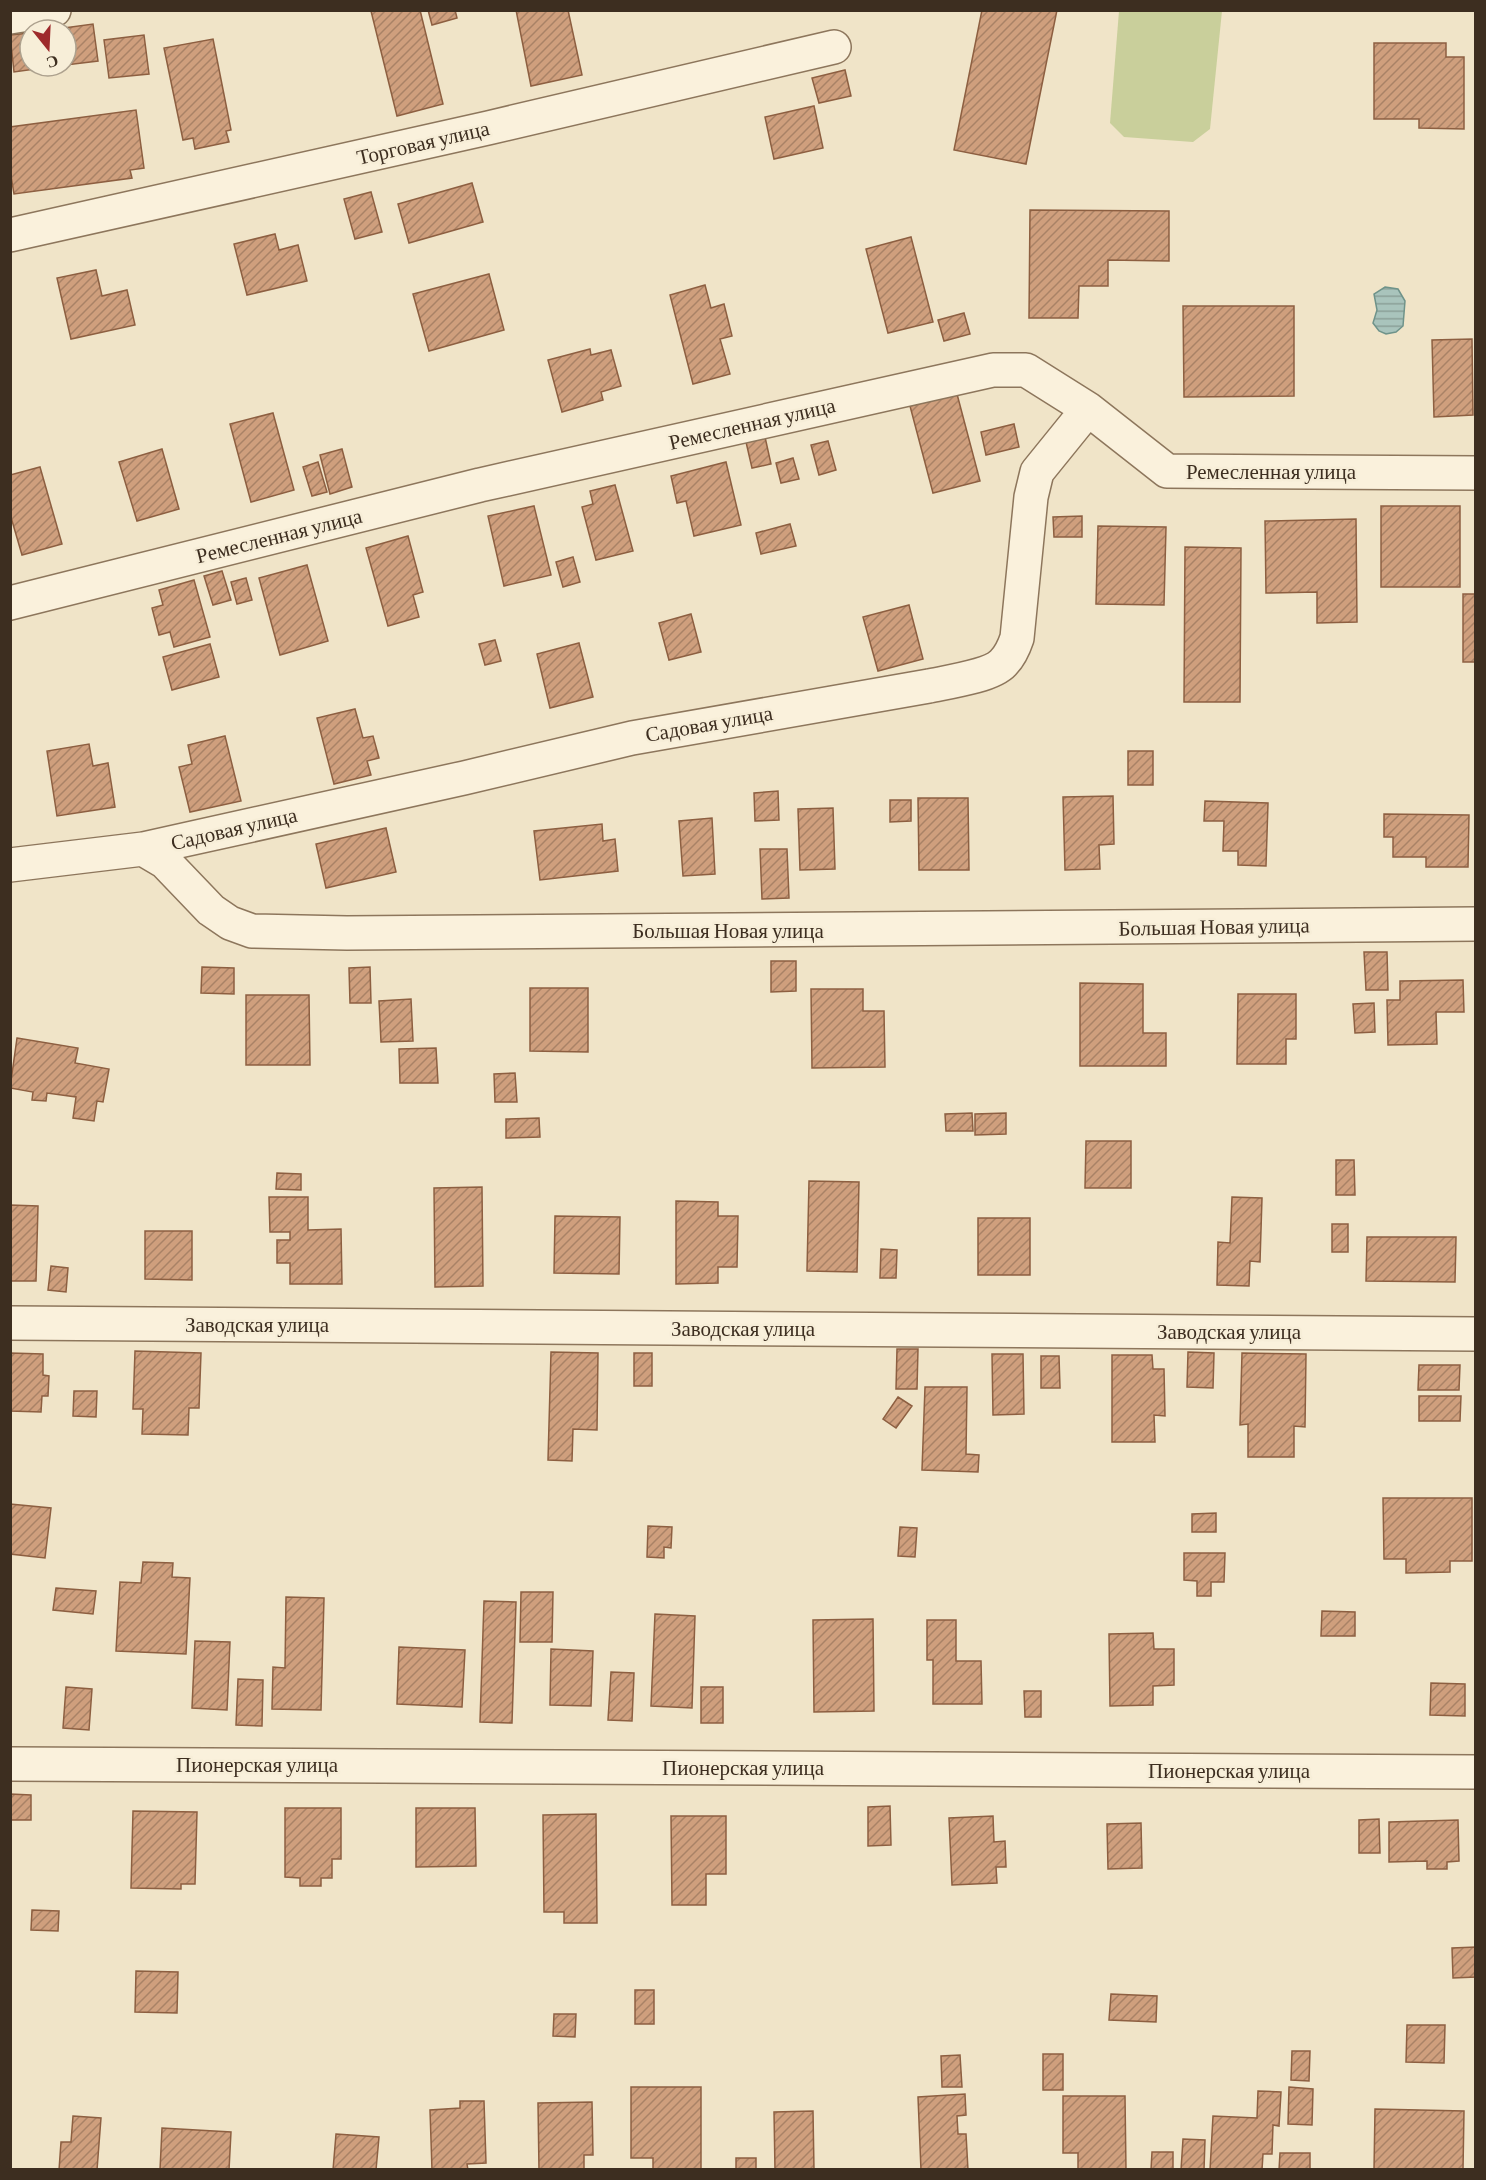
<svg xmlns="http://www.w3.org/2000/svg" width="1486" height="2180" viewBox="0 0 1486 2180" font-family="'Crimson Pro',serif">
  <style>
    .park { fill: #c9cf9b }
    .water { fill: url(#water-rules); stroke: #6f938a; stroke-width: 1.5 }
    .building { fill: url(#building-hatch); stroke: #8d5f41; stroke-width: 1.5 }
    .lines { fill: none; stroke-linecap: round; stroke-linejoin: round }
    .minor-casing { stroke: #8d765c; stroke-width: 36 }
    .minor { stroke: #faf1dc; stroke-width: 33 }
    .labels { text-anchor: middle; stroke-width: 5; stroke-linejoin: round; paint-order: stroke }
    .street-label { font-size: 21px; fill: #3d2e20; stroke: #f7eed8 }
  </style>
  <defs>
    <pattern id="water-rules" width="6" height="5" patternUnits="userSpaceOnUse" patternTransform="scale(1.5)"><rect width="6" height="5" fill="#a9c4bc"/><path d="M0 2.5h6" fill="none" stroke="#8ba098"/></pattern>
    <pattern id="building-hatch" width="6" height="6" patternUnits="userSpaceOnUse" patternTransform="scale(1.5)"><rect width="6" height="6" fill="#cf9f7d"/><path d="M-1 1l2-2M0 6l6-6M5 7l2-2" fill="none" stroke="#a98266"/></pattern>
  </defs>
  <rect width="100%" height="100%" fill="#f0e4c8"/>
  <path class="park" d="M1119,11H1222L1210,129L1193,142L1124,137L1110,123Z"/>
  <path class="water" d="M1385,287L1398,289L1405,301L1403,326L1396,332L1386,334L1379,331L1373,323L1377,310L1374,294Z"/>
  <path class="building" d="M420,10L443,104L397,116L371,11Z
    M428,10H455L457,18L432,25Z
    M516,10H568L582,75L531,86Z
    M982,10H1057L1026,164L954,150Z
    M93,24L98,61L66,65V30H49Z
    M30,33V66H57L14,72L10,35Z
    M144,35L149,74L109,78L104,40Z
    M213,39L231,130L226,131L229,142L195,149L193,138L183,140L164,48Z
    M1374,43H1446V57H1464V129L1419,128V119H1374Z
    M845,70L851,96L819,103L812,78Z
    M814,106L823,148L774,159L765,117Z
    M136,110L144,168L130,170L132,178L14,194L10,170V127Z
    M472,183L483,222L409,243L398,204Z
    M371,192L382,232L355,239L344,199Z
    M1030,210L1169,211V261L1108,260V286H1079L1078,318H1029Z
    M275,234L279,250L298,245L307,281L247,295L234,244Z
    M911,237L933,322L888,333L866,249Z
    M96,270L102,296L127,290L135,325L71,339L57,278Z
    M489,274L504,330L429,351L413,294Z
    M705,285L711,308L724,304L732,336L720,339L730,374L693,384L670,295Z
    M1183,306H1294V396L1184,397Z
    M964,313L970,334L944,341L938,320Z
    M1472,339L1473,415L1434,417L1432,340Z
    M590,349L591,355L611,350L621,386L601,392L603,400L562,412L548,360Z
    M957,394L980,481L933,493L910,406Z
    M273,413L294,490L251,502L230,424Z
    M1014,424L1019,447L986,455L981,432Z
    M765,437L771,464L752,468L746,442Z
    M828,441L836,470L819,475L811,445Z
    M162,449L179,509L137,521L119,462Z
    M342,449L352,487L330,494L320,455Z
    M793,458L799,479L781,483L776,463Z
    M318,462L327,492L312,496L303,467Z
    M726,462L741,525L694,536L686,501L677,503L671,476Z
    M40,467L62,544L22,555L10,514V475Z
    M615,485L633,551L596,560L582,507L593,504L590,491Z
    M534,506L551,575L504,586L488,516Z
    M1381,506H1460V587H1381Z
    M1082,516V537H1054L1053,517Z
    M1356,519L1357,622L1317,623V592L1266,593L1265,521Z
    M790,524L796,546L761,554L756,533Z
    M1098,526L1166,527L1164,605L1096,604Z
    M408,536L423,592L413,595L419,617L388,626L366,548Z
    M1185,547L1241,548L1240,702H1184Z
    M573,557L580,582L563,587L556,562Z
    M307,565L328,641L280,655L259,578Z
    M222,571L231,600L213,605L204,576Z
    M246,578L252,600L237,604L231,582Z
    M194,580L210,637L174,647L170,632L159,635L152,608L163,605L159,590Z
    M1463,594H1476V662H1463Z
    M909,605L923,659L878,671L863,617Z
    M691,614L701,652L669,660L659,623Z
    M495,640L501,661L485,665L479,644Z
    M579,643L593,697L550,708L537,654Z
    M210,644L219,677L172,690L163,657Z
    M355,709L363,738L373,736L379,758L367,761L371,775L334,784L317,718Z
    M225,736L241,801L190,812L179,767L192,764L188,745Z
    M89,744L93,766L108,763L115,807L57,816L47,751Z
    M1128,751H1153V785H1128Z
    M778,791L779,820L755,821L754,793Z
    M1113,796L1114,844L1099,845L1100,869L1065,870L1063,797Z
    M918,798H968L969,870H919Z
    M890,800H911V821L890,822Z
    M1205,801L1268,803L1266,866L1238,865V851H1223L1224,821H1204Z
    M833,808L835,869L800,870L798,809Z
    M1384,814L1469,815L1468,867H1426V857H1393V837H1384Z
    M712,818L715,874L683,876L679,821Z
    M602,824L603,841L615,839L618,871L540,880L534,831Z
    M386,828L396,872L326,888L316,844Z
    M760,849H787L789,898L762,899Z
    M1364,952H1387L1388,990H1366Z
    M771,961H796V991L771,992Z
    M202,967L234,968V994L201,993Z
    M370,967L371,1003H350L349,968Z
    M1463,980L1464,1012H1436L1437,1044L1388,1045L1387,1000H1400V981Z
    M1080,983L1143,984V1033H1166V1066H1080Z
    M530,988H588V1052L530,1051Z
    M811,989H863V1011H884L885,1067L812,1068Z
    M1238,994H1296V1039H1286V1064H1237Z
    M246,995H309L310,1065H246Z
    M411,999L413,1041L381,1042L379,1001Z
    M1374,1003L1375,1032L1355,1033L1353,1004Z
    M17,1038L78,1048L75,1063L109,1069L103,1102L97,1101L94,1121L73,1118L76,1097L47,1093L46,1101L32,1100L33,1092L10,1088Z
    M436,1048L438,1083H400L399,1049Z
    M515,1073L517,1102H495L494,1074Z
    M972,1113L973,1131H946L945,1114Z
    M1006,1113V1134L975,1135V1114Z
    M539,1118L540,1137L506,1138V1119Z
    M1086,1141H1131V1188H1085Z
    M1336,1160H1354L1355,1195H1336Z
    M277,1173L301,1174V1190L276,1189Z
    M809,1181L859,1182L857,1272L807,1271Z
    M482,1187L483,1286L435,1287L434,1188Z
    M269,1197H308V1230L341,1229L342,1284H290V1263H277V1240H290V1232H270Z
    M1232,1197L1262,1198L1260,1262L1250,1261L1249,1286L1217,1285L1218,1242L1230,1243Z
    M676,1201L718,1202V1216H738L737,1267H718V1283L676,1284Z
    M10,1205L38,1206L36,1281H10Z
    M555,1216L620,1217L619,1274L554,1273Z
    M978,1218H1030V1275H978Z
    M1332,1224H1348V1252H1332Z
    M145,1231H192V1280L145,1279Z
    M1367,1237H1456L1455,1282L1366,1281Z
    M881,1249L897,1250L896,1278H880Z
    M51,1266L68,1268L66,1292L48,1290Z
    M897,1349H918L917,1389H896Z
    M135,1351L201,1353L199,1408H189L188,1435L142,1434L143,1409H133Z
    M551,1352L598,1353L597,1430L573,1429L572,1461L548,1460Z
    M1188,1352L1214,1353L1213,1388L1187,1387Z
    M10,1353L43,1354V1375L49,1376L48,1396H42L41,1412L10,1411Z
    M634,1353H652V1386H634Z
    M1242,1353L1306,1354L1305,1427L1294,1426V1457H1248V1424L1240,1425Z
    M992,1354H1023L1024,1414L993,1415Z
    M1112,1355H1152L1153,1369H1164L1165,1416L1154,1415L1155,1442H1112Z
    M1041,1356H1059L1060,1388H1041Z
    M1419,1365H1460L1459,1390H1418Z
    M925,1387H967L966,1454L979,1455L978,1472L922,1470Z
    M74,1391H97L96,1417L73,1416Z
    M1419,1396H1461L1460,1421H1419Z
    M898,1397L912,1406L896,1428L883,1419Z
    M1383,1498H1472V1561H1450V1572L1406,1573V1559H1384Z
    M10,1504L51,1508L45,1558L10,1554Z
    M1216,1513V1532H1192V1514Z
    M648,1526L672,1527L671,1548L664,1547V1558L647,1557Z
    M900,1527L917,1528L915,1557L898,1556Z
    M1184,1553H1225L1224,1582H1211V1596H1197V1581L1184,1580Z
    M143,1562L173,1563L172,1577L190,1578L186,1654L116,1651L120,1582L141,1583Z
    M56,1588L96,1591L93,1614L53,1610Z
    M521,1592H553L552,1642H520Z
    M286,1597L324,1598L321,1710L272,1709L273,1667L285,1668Z
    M484,1601L516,1602L512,1723L480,1722Z
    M1322,1611L1355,1612V1636H1321Z
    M655,1614L695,1616L692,1708L651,1706Z
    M873,1619L874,1711L814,1712L813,1620Z
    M927,1620H956V1661H981L982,1704H933V1660H927Z
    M1153,1633L1154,1649H1174V1685L1153,1686V1705L1110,1706L1109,1634Z
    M195,1641L230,1642L227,1710L192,1708Z
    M399,1647L465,1650L462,1707L397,1704Z
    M551,1649L593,1651L591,1706L550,1705Z
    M611,1672L634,1673L632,1721L608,1720Z
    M238,1679L263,1680L262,1726L236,1725Z
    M1431,1683L1465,1684V1716L1430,1715Z
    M66,1687L92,1689L89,1730L63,1728Z
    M701,1687H723V1723H701Z
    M1024,1691H1041V1717H1025Z
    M10,1794L31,1795V1820H10Z
    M890,1806L891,1845L868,1846V1807Z
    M285,1808H341V1859H332V1878H321V1886H300V1878L285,1877Z
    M416,1808H475L476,1866L416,1867Z
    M133,1811L197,1812L195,1884H181V1889L131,1888Z
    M596,1814L597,1923H564V1912H544L543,1815Z
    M671,1816H726V1874H706V1905H672Z
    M993,1816L994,1842L1005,1841L1006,1867H996L997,1883L952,1885L949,1818Z
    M1379,1819L1380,1853H1359V1820Z
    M1458,1820L1459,1861L1447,1862V1869H1427V1861L1389,1862V1822Z
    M1141,1823L1142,1868L1108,1869L1107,1824Z
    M32,1910L59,1911L58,1931L31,1930Z
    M1476,1947V1977L1453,1978L1452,1948Z
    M136,1971L178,1972L177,2013L135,2012Z
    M635,1990H654V2024H635Z
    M1111,1994L1157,1996L1156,2022L1109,2020Z
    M554,2014H576L575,2037L553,2036Z
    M1407,2025H1445L1444,2063L1406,2062Z
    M1292,2051H1310L1309,2081L1291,2080Z
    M1043,2054H1063V2090H1043Z
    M960,2055L962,2087H942L941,2056Z
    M631,2087H701V2170H653V2158H631Z
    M1289,2087L1313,2089L1312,2125L1288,2124Z
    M1258,2091L1281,2092L1279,2126L1273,2125L1272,2154H1263L1262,2170H1210L1213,2116L1257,2118Z
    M965,2094L966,2115L957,2116L958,2134H966L968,2170H921L918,2097Z
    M1063,2096H1125L1126,2170H1078V2153H1063Z
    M460,2101H484L486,2163L467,2164L468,2170H432L430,2110L460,2108Z
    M592,2102L593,2155H584V2170H539L538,2103Z
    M1375,2109L1464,2111L1463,2170H1374Z
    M813,2111L814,2170H775L774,2112Z
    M73,2116L101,2118L97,2170H59L61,2142H71Z
    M162,2128L231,2132L229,2170H160Z
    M336,2134L379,2137L376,2170H333Z
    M1183,2139L1205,2140L1204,2170H1181Z
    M1152,2152H1173V2170H1151Z
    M1280,2153H1310V2170H1279Z
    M736,2158H756V2170H736Z"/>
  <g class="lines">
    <g class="minor-casing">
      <path id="minor" d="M10,17L54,10
        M10,235L488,128L834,47
        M10,603L480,485L993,370H1026L1088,409L1167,471L1476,473
        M143,849L464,778L632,738L929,686C948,682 991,676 1003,663C1010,656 1014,647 1017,638L1031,497L1037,472L1088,409
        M10,865L143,849L165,862L211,910L230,923L252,931L347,933L1476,924
        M10,1323L1476,1334
        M10,1764L1476,1772"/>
    </g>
    <use href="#minor" class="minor"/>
  </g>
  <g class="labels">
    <g class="street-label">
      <text transform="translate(423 143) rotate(-13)" y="7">Торговая улица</text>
      <text transform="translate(752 424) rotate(-13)" y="7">Ремесленная улица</text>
      <text x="1271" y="479">Ремесленная улица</text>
      <text transform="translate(279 536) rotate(-14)" y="7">Ремесленная улица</text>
      <text transform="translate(709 724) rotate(-10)" y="7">Садовая улица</text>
      <text transform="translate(234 829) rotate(-13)" y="7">Садовая улица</text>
      <text transform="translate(1214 927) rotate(-1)" y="7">Большая Новая улица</text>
      <text x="728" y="938">Большая Новая улица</text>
      <text x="257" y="1332">Заводская улица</text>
      <text x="743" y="1336">Заводская улица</text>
      <text x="1229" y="1339">Заводская улица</text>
      <text x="257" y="1772">Пионерская улица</text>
      <text x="743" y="1775">Пионерская улица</text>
      <text x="1229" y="1778">Пионерская улица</text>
    </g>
  </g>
  <rect width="1486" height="2180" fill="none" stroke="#3d2e20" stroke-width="24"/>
  <g transform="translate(48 48) rotate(162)"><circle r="28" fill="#f7eed8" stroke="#ada18e" stroke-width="1.5"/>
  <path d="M0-4.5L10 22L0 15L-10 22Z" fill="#9e2a2b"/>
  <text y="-9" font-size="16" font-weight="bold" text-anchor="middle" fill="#3d2e20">С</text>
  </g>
</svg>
